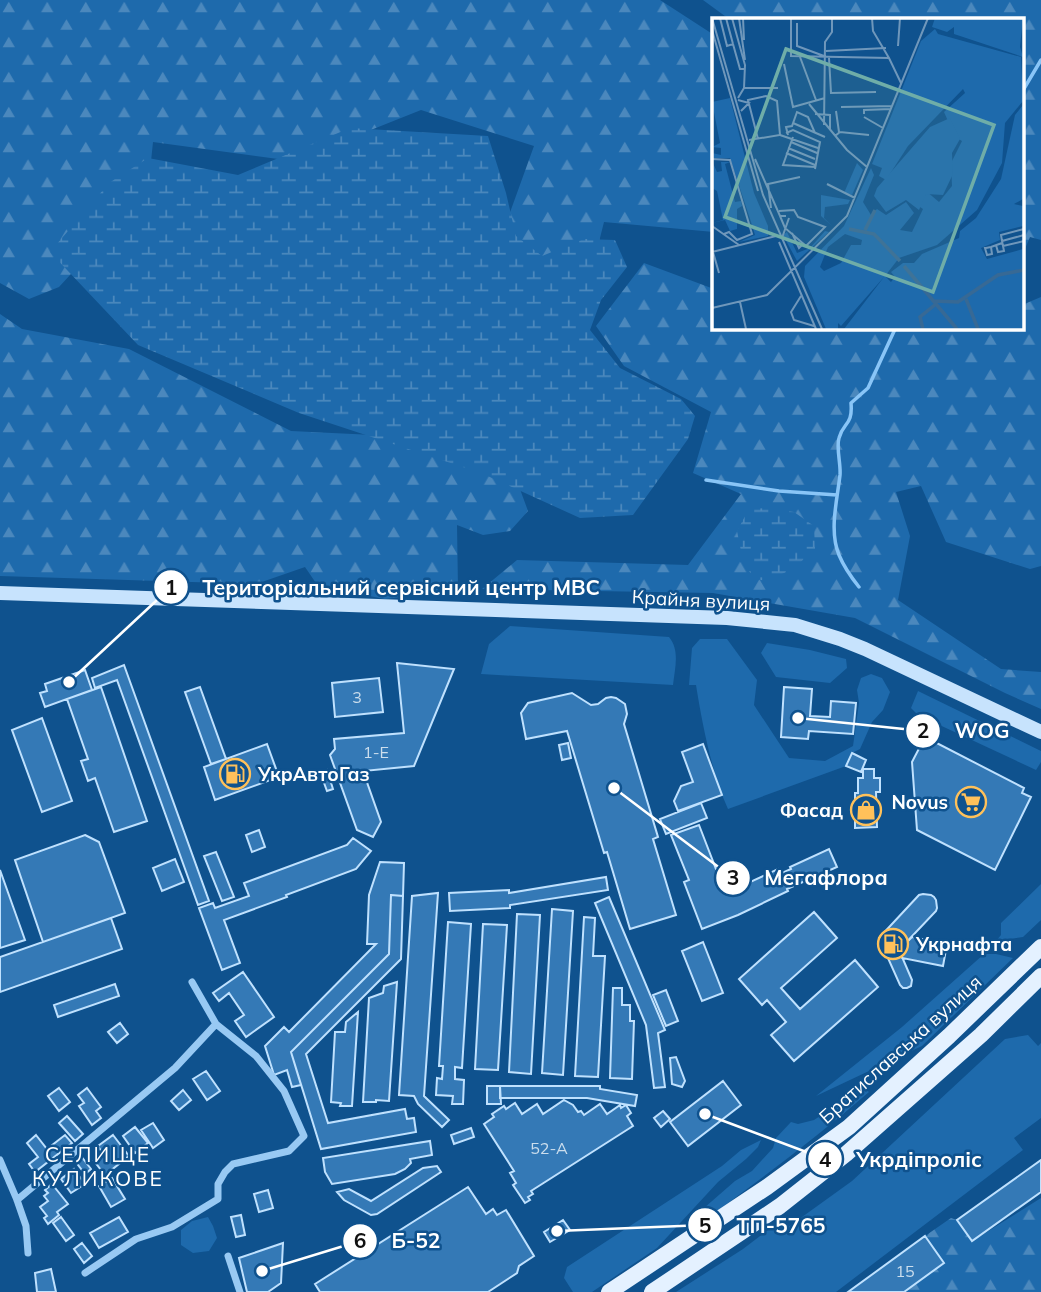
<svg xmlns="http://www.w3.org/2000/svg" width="1041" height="1292" viewBox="0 0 1041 1292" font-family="Mulish,sans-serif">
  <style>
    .grass { fill: #1e6aac }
    .forest { fill: url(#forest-firs) }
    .wetland { fill: url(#wetland-marsh) }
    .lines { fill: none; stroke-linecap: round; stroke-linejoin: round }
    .stream { stroke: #89c5f7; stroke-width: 3.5 }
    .building { fill: #3479b6; stroke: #bfe1fe; stroke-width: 2 }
    .street { stroke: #98c9f3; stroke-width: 7 }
    .secondary { stroke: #c7e3fd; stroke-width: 14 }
    .primary { stroke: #e4f1ff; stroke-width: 16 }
    .labels { text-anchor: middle; stroke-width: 5; stroke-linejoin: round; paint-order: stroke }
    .number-label { font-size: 16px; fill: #ccdeed }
    .street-label { font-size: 19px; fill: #fff; stroke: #0f528e }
    .poi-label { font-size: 19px; font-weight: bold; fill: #fff; stroke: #0f528e; text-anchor: start }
    .neighbourhood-label { font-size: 21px; letter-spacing: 2px; fill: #fff; stroke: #0f528e }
    .inset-river { fill: none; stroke: #376995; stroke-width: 3.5 }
    .inset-road { fill: none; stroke: #6f97bb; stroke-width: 2 }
    .view { fill: #6fada8; fill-opacity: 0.15; stroke: #6fada8; stroke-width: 3.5 }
    .inset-edge { fill: none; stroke: #fff; stroke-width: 3.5 }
    .leader { fill: none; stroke: #fff; stroke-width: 2.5 }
    .callout-dot { fill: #fff; stroke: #0f528e; stroke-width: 2.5 }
    .mark-label { font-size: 21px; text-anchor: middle; font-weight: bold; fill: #111 }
    .callout-label { font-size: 21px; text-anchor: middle; font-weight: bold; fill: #fff; stroke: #0f528e; stroke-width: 5; stroke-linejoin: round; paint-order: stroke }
  </style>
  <defs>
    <pattern id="forest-firs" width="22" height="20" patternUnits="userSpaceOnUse" patternTransform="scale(1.75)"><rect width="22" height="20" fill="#1e6aac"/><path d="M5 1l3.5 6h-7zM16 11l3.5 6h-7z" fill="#4b88bd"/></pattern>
    <pattern id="wetland-marsh" width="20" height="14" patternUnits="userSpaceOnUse" patternTransform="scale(1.75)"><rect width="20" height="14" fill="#1e6aac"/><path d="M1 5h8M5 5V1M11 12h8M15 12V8" fill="none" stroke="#4b88bd"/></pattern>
  </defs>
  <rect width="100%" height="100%" fill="#0f528e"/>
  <path class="grass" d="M510,626L669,637C680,650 675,668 673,685L481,674L489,644Z
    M700,639H727L757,680L754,705L789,758L825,761L853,746L859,703L857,690L861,678L871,674L882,678L890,692L883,710L872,722L860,749L852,753L846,766L728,809C712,774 702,723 696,685H689L692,648Z
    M767,643L810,650L846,659L847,668L830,683L776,677L761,653Z
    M918,691L1041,751V762L1036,770L918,715L911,708Z
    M1041,884V920L1023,937L996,941L1001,935V923Z
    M984,954H996L1013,958L922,1046L816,1096L902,1027Z
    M1028,1035L1038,1046L1041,1043V1118L1014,1138L1023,1150L836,1292H676L743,1249L777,1223L784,1230L852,1181L1005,1039Z
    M863,1088L869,1092C814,1140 755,1183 697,1226L690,1227L704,1208L735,1181L752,1171L773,1148L776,1138L791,1122L798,1124L814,1120Z
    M761,1140L758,1147L746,1159L718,1182L657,1248L592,1292H573L564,1278L567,1267L722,1166L741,1150Z
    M208,1217L213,1226L217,1238L209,1251L193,1253L181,1245V1230L192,1221Z"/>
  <path class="forest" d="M0,0H660L714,35V232L604,222L574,341L482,290L534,146L421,110L293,161L153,142L148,190L59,287L29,299L0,283Z
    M703,0H1041V240L1030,237L1022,256V19H729Z
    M644,263L714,289V327H1022V305L1041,297V566L1030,569L946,542L921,486L896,492L910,536L898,600L1001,669L1041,672V709L1005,693L855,618L713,593L482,589L517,560L688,565L741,494L693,473L711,412L624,366L596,326Z
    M0,314L22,329L129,349L291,431L373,435L517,481L528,511L510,531L483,535L457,525L458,590L385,599L318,586L305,567L256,584L0,576Z
    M1041,1198V1292H904L944,1263L925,1236L951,1218L957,1220L974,1240Z"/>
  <path class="wetland" d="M350,128L488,136L506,193L516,236L542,256L584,239L615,240L627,267L601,300L590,330L620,368L681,399L695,416L688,439L633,515L580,518L481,473L299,413L138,345L50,252L109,183L148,158L238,175Z
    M772,508L794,512L814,526L815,549L793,569L766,581L756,579L747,569L741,551L737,531L749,509Z"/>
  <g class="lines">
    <path class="stream" d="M1022,92L1041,60
      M706,480L779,491L837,495
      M859,587C851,577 844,567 839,555C829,531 837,501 840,475C841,464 836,448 839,438C843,422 853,426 851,403L868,388L896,327"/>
  </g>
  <path class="building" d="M397,663L454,669L414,766L363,771L381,822L373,837L357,830L330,755L335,749L334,739L404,733Z
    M124,665L209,901L198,905L117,680L95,688L92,678Z
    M85,670L92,690L45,707L40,693L47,691L45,684Z
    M379,678L383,712L335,717L332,683Z
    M101,687L147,821L114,832L95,778L88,781L81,761L88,759L67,699Z
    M200,687L226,759L211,764L185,692Z
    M784,687L812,689L810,716L830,717L831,701L856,703L853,734L809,731L808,739L781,737Z
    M572,693L591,705L598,704L606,698L611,697L616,698L625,704L627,714L624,724L658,837L653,839L676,915L630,929L607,852L604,853L567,731L526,739L521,713L528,703Z
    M42,718L72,801L42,812L12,730Z
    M925,737L1024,788L1022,793L1031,797L995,870L917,830L912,762Z
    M568,743L571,758L562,760L559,745Z
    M267,744L279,777L215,800L204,767Z
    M703,744L722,795L678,811L674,801L681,786L693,782L682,752Z
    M852,753L866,760L861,772L846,766Z
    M863,769H874V778H880V792H876L877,827L855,828V793H858V778H863Z
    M327,770L333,789L327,791L320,772Z
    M701,803L707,818L666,834L660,819Z
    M699,825L716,869L720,868L729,892L778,869L780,874L791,869L790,867L829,849L837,867L787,889L788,891L738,915L702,929L684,882L689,880L671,835Z
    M259,830L265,847L252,852L246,835Z
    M85,835L99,842L125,913L43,942L15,860Z
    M353,838L371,851L356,869L286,895L287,897L224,920L240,963L222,970L199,908L213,903L215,908L249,896L244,883L347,845Z
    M216,852L234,897L222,901L204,856Z
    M175,859L184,882L162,891L153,868Z
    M380,862L404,863L403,896L391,895L389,954L291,1052L301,1085L292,1087L287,1070L274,1075L265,1046L284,1027L289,1032L376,944H367L369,895Z
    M0,870L25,940L0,948Z
    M606,877L608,890L510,905V908L450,911L449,893L509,890V893Z
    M438,893L424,1096L449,1120L442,1127L418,1104L414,1096L399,1095L412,896Z
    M923,894L931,895L934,897L936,900L937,908L936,911L899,950L912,980L911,986L907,988H903L900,985L879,938L919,895Z
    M391,895L403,896L401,959L306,1054L328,1123L405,1109L407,1119L414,1118L416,1132L321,1149L291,1052L389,954Z
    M609,897L665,1030L658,1033L665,1087L654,1088L646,1025L595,903Z
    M552,909L573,911L563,1075L542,1073Z
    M814,912L837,938L781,988L800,1009L855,960L878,987L794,1061L771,1035L786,1022L767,1000L762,1005L739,979Z
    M517,914L540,915L531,1074L509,1072Z
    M584,917L595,918L593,956H605L598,1077L575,1076Z
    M111,918L122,949L0,992V957Z
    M448,922L471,924L462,1068L455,1067V1079L464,1080L463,1104H452L453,1096L436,1095L437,1078L442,1079L443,1066H439Z
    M483,924L507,925L498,1070L475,1069Z
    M912,937L947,944L943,966L902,958L899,950Z
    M703,942L723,993L702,1001L682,951Z
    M243,972L274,1017L246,1037L235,1021L244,1015L229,993L219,1001L213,993Z
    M397,982L389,1101L376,1100V1102H363L369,998L383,993L384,986Z
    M115,984L119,996L58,1017L54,1005Z
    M613,988H622V1005H630V1021H634L632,1079L610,1078Z
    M666,990L678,1021L666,1026L653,995Z
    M358,1012L352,1106H340L341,1103L331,1102L335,1032H345L346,1022Z
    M120,1023L128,1034L117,1043L108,1032Z
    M676,1057L685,1081L682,1087L672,1084L670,1058Z
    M206,1071L220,1091L207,1100L193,1079Z
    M723,1081L741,1105L688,1146L670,1122Z
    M487,1086H500L501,1104H487Z
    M500,1086H600V1089L637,1095L635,1106L587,1098H500Z
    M59,1088L70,1102L59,1111L48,1096Z
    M87,1088L101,1107L96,1111L101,1118L92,1125L79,1106L84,1103L78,1095Z
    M183,1090L191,1100L179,1110L171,1101Z
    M564,1100L573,1105L578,1112L581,1111L584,1115L600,1104L607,1114L620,1105L621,1108L626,1105L631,1113L627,1116L633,1126L531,1191L533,1194L528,1197L530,1200L525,1203L513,1185L516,1183L510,1173L514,1171L484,1124L494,1117L492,1114L504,1106L506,1109L515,1103L522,1114L537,1104L543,1114Z
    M663,1111L670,1119L661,1127L654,1118Z
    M67,1116L83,1134L75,1141L59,1123Z
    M153,1123L164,1140L153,1148L141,1130Z
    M135,1127L148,1143L135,1153L123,1136Z
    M471,1128L474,1137L454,1144L451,1135Z
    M36,1135L47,1149L65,1135L72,1143L35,1172L29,1164L38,1157L27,1143Z
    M113,1135L129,1156L105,1175L94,1161L103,1154L98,1146Z
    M430,1141L432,1155L410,1159L411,1163L405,1169L395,1174L332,1184L325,1172L323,1158Z
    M81,1156L91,1169L85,1174L75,1161Z
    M1041,1160V1192L972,1241L957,1220Z
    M437,1166L441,1172L377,1214L371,1215L344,1200L337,1192L349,1189L371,1201L423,1168Z
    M74,1169L85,1184L71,1193L61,1179Z
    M112,1178L125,1199L111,1207L99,1186Z
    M52,1184L68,1204L57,1212L59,1215L48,1224L44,1218L47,1216L40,1207L48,1201L44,1196L48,1193L45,1190Z
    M468,1187L486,1214L493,1209L497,1215L506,1210L534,1256L519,1266L517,1273L488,1292H320L315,1284Z
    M268,1190L273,1208L259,1212L254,1194Z
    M241,1215L245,1235L236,1237L231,1217Z
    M61,1217L74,1235L66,1241L53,1223Z
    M119,1217L128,1232L99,1248L90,1233Z
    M563,1220L570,1230L550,1242L544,1232Z
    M925,1236L944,1263L904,1292H848Z
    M82,1243L92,1256L84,1263L74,1249Z
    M283,1243L281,1283L268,1292H247L239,1258Z
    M51,1269L56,1292H37L35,1273Z"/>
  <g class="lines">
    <path class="street" d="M0,1160L17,1200L26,1226L28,1253
      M17,1200L175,1068L216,1024
      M228,1256L240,1292
      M85,1273L136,1239L172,1227L218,1199V1184L225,1172L233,1164L289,1151L304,1136L284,1091L256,1056L216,1024L192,982"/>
    <path class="secondary" d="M0,593L727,618L795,625L840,639L865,649L1041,732"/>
    <path class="primary" d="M609,1292L767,1187L849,1127L949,1036L1041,947
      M652,1292L780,1206L846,1154L981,1035L1041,976"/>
  </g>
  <defs>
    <g id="fuel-ring" transform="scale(1.575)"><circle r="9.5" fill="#0f528e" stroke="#ffc15a" stroke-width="1.5"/><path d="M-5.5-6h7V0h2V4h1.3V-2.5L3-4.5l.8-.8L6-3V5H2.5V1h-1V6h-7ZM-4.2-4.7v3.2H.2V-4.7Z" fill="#ffc15a"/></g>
    <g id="supermarket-ring" transform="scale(1.575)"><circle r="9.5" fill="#0f528e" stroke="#ffc15a" stroke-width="1.5"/><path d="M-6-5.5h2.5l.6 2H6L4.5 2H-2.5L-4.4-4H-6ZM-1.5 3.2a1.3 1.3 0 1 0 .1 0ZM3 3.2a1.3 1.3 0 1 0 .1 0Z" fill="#ffc15a"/></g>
    <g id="shop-ring" transform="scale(1.575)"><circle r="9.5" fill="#0f528e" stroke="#ffc15a" stroke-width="1.5"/><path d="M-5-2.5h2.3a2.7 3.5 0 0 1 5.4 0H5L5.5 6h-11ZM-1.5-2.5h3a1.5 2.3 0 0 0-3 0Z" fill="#ffc15a"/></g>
  </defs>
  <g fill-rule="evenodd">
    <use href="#fuel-ring" x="235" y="774"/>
    <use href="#supermarket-ring" x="971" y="802"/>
    <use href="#shop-ring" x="866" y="810"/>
    <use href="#fuel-ring" x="893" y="944"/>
  </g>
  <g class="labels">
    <g class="number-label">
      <text x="357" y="703">3</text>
      <text x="376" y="758">1-Е</text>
      <text x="549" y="1154">52-А</text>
      <text x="905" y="1277">15</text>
    </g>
    <g class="street-label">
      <text transform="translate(701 600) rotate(3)" y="7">Крайня вулиця</text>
      <text transform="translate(900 1049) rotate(-42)" y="7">Братиславська вулиця</text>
    </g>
    <g class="poi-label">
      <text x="258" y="781">УкрАвтоГаз</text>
      <text x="948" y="809" text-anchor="end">Novus</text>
      <text x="843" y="817" text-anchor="end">Фасад</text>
      <text x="916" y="951">Укрнафта</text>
    </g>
    <g class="neighbourhood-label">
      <text x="98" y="1162">СЕЛИЩЕ<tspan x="98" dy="24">КУЛИКОВЕ</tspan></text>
    </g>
  </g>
  <g transform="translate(712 18)">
    <rect width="312" height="312" fill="#0f528e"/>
    <path d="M18,80L42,175L56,208V218L27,224L43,217L39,204L18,140H0V135L9,137V130L0,129L8,125L0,84ZM145,145L151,152L140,177L132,175ZM109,177L138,182L136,186L113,189L112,200L121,209L109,198ZM113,213L117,214L85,243L71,217L75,214L85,235L98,230Z" fill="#1e6aac"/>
    <path d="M223,0H311L308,29L311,39L242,16V9L235,14L220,9ZM223,11L226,16L309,39L311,83L293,105L290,145L265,192L225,227L187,240L173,258L179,264L183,259L179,254L191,245H202L210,236L247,220L248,213L264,200L289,161L303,97L311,87V181L302,186L311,188V208L287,214L288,222L269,230L275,241L311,231V311H132L172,259L129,308L126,305V311H114L92,259L93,248L132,208L159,150L162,157L151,184L159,197L165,191L174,197L194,184L202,195L188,212L200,214L211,191L193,179L207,167L227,184L240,168L239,145L250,123L243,119L232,94L253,75L251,71L196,128L174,162L167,158L170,150L160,146L209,23ZM133,216L150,222L149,227H139L129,245L112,253L108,249L116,229ZM0,143L5,154L10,153L9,144H18L13,146L23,184L29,183L30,188L25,191V211L18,213L13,202L0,205L11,202L5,173L0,170Z" fill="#1e6aac" fill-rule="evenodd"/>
    <path d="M238,100L248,121L240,135L241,156L231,177L214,176L207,192L194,182L174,194L162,178L165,170L218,109Z" fill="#1e6aac"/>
    <path class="inset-river" d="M137,211L162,216L188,243M153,212L163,192M192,248L245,311M254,281L266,311M221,283L246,284L286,257L312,252M211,311L208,299L224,286"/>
    <path class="inset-road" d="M0,0L51,177L110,311M8,0L15,28L21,26L28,51H33M14,0L21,26M20,0L33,47L32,70M27,0L33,42M31,0L32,22M79,0V38L177,40L189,65M160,0L161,13L177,40M85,5V28L112,38M0,12L46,173M186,28L188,0M114,33L174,30M88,39L104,82M117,40L119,75L164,74M72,46L81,89L113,80M26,80L32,70H66M26,82L37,85L29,93M97,86L135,132L155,149M129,89L180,88M124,93L127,114M103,96L118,97V111M152,96V92L179,91M152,99L171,110M81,105L113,119M112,107L113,24L120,14V0M74,115L81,112L108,124L103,151M68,117L106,130M76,117L74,109L80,108L85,94L96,99L103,115M123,118L128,114L157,117M81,119L71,147L103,149M37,122L68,117L65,83L54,78L36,82L46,121M79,124L105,135M76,130L103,141M74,135L103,147M0,141L18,142L40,216L25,222L17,214L12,216M43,141L68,198H74M115,166L143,180M59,190L56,166L88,159M67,193L82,192L86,199L113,209L94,228L73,210L68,198M0,208L27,227M80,215L87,230L92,225M70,220L77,200M290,223L289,217L312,211M67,224L104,311M284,227L286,234L292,233L290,223L312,217M291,228L312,223M279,229L280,236L275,237L273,230H274L279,229L290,225M0,234L64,218M1,234L7,255M89,278L79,294L82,302L102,308M28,284L34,311M0,290L55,277L135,198L216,0"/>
    <path class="view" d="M74,31L282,107L221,274L13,199Z"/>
    <rect width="312" height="312" class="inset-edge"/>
  </g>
  <path class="leader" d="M69 682L171 587M798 718L923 731M614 788L733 878M705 1114L825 1159M557 1231L705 1225M262 1271L360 1241"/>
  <g class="callout-dot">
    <circle cx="69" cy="682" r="7"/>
    <circle cx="798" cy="718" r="7"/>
    <circle cx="614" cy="788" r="7"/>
    <circle cx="705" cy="1114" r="7"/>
    <circle cx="557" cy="1231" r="7"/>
    <circle cx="262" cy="1271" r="7"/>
    <circle cx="171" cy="587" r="18"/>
    <circle cx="923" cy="731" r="18"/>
    <circle cx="733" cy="878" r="18"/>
    <circle cx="825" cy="1159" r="18"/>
    <circle cx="705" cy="1225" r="18"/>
    <circle cx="360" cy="1241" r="18"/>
  </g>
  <g class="mark-label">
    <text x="171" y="595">1</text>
    <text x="923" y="738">2</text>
    <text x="733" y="885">3</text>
    <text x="825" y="1167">4</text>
    <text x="705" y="1233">5</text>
    <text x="360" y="1248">6</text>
  </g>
  <g class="callout-label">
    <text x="401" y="595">Територіальний сервісний центр МВС</text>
    <text x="982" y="738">WOG</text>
    <text x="826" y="885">Мегафлора</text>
    <text x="919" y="1167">Укрдіпроліс</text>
    <text x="781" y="1233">ТП-5765</text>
    <text x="416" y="1248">Б-52</text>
  </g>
</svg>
